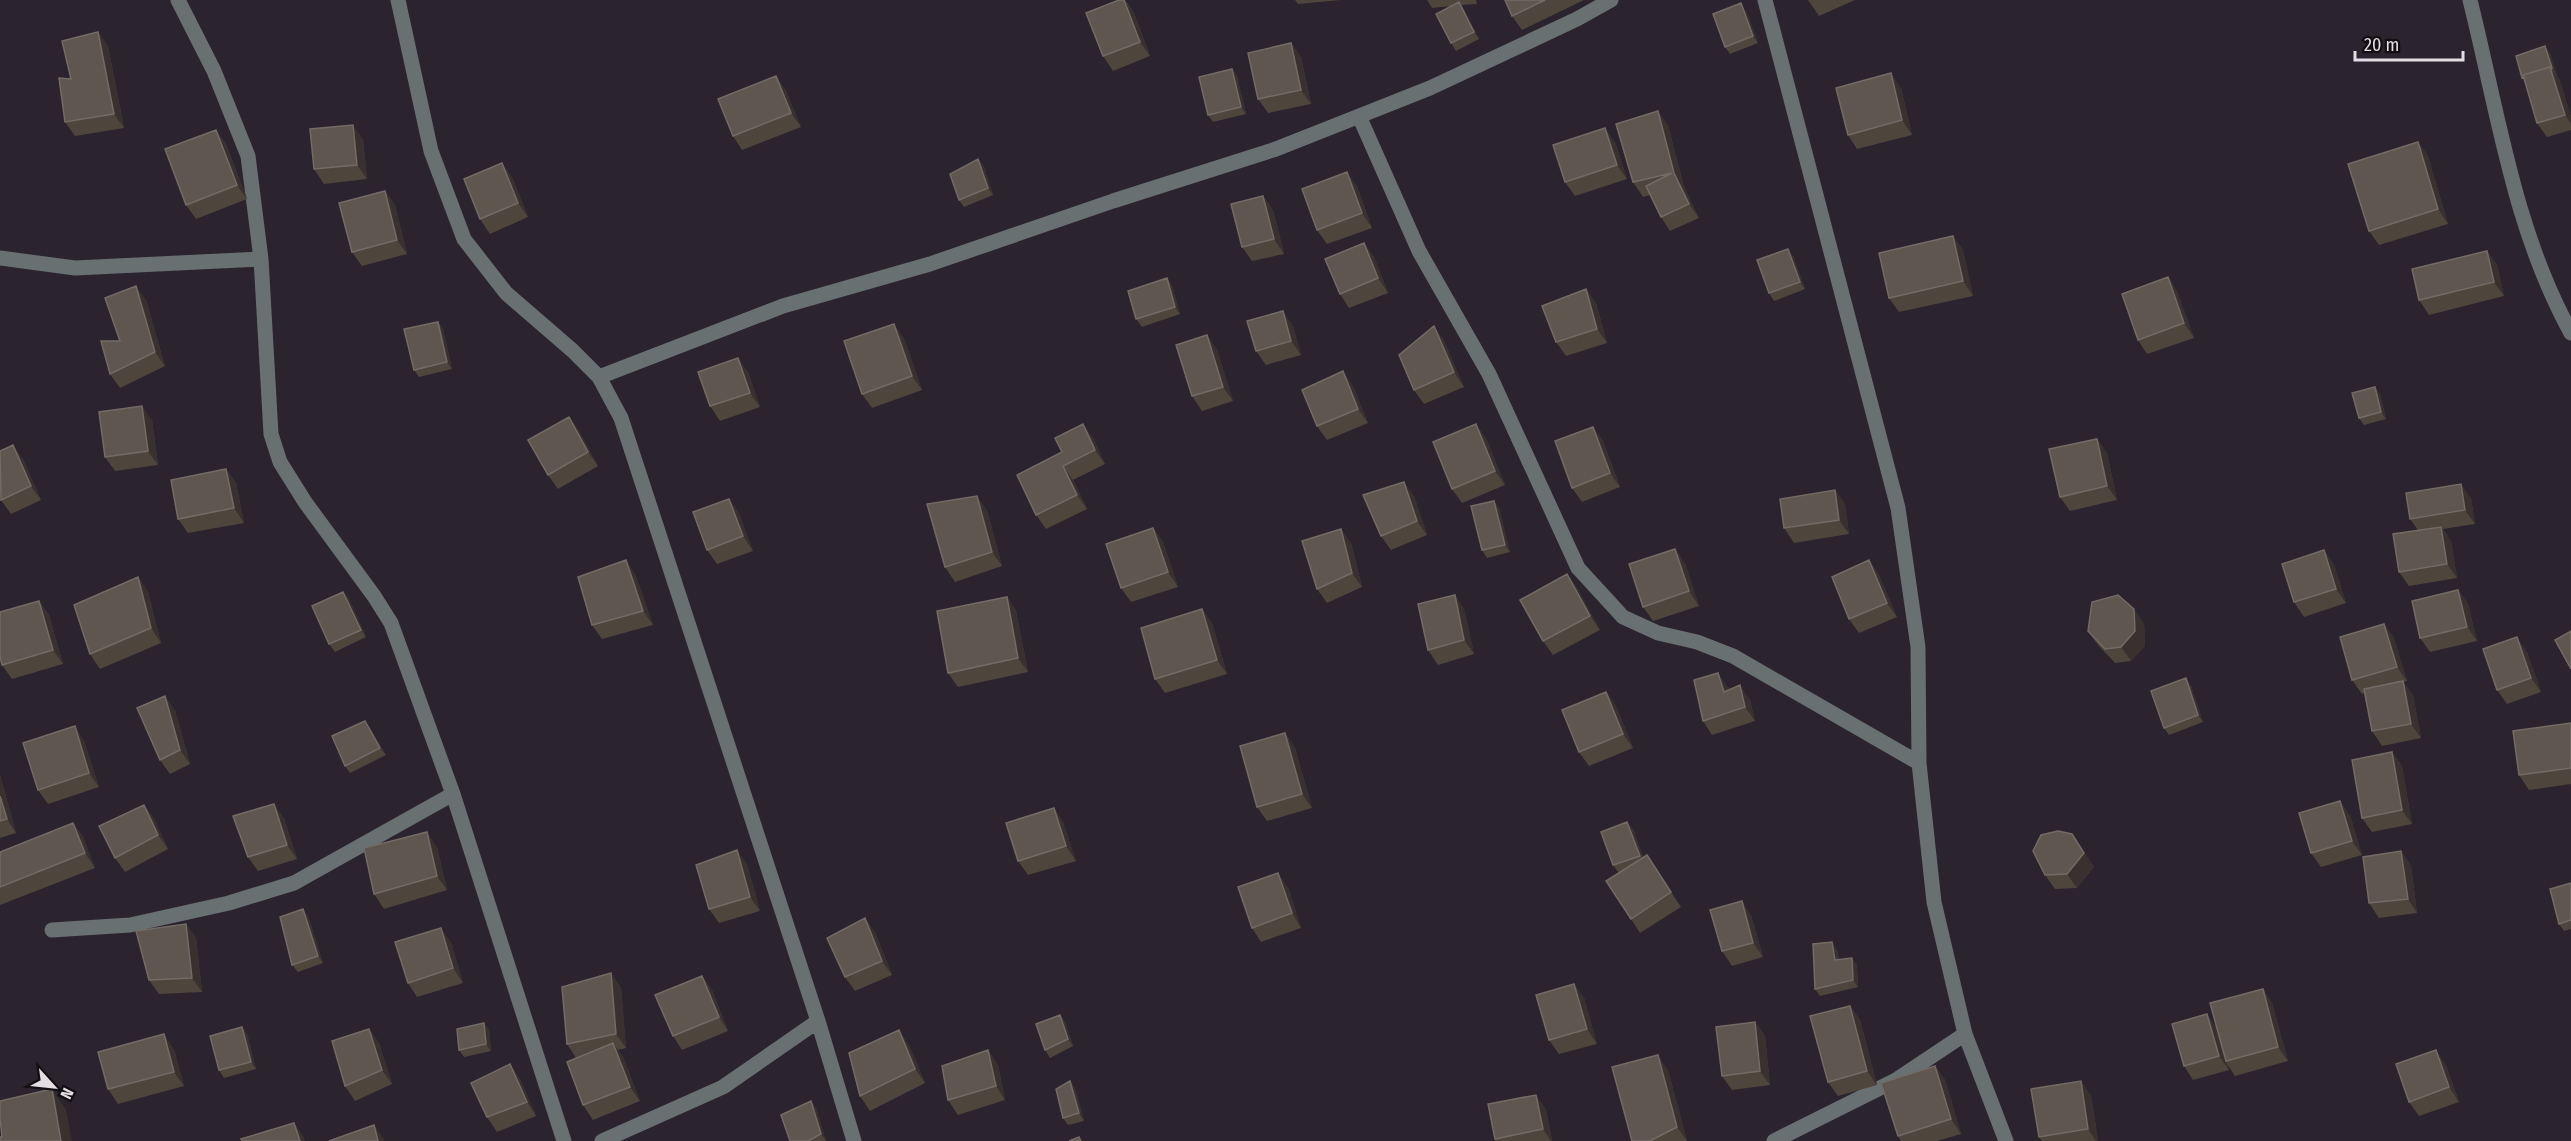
<svg xmlns="http://www.w3.org/2000/svg" width="2571" height="1141" viewBox="0 0 2571 1141" font-family="'Fira Sans Condensed',sans-serif">
  <style>
    .lines { fill: none; stroke-linecap: round; stroke-linejoin: round }
    .minor { stroke: #687072; stroke-width: 15 }
    .wall { fill: #4e453d }
    .shaded-wall { fill: #39312f }
    .building { fill: #5e564f; stroke: #736b66; stroke-width: 1.5 }
  </style>
  <rect width="100%" height="100%" fill="#2b232d"/>
  <g class="lines">
    <path class="minor" d="M178,0L214,71L248,156L261,259L271,434L280,462L305,502L374,596L391,623L453,794L564,1141
      M398,0L431,151L464,239L506,293L573,351L599,377L621,418L818,1021L723,1087L602,1141
      M1765,0L1898,508L1918,647L1919,763L1934,902L1965,1034L2006,1141
      M2470,0C2498,112 2514,230 2571,333
      M1359,116L1419,251L1489,374L1578,568L1623,617L1658,633L1697,642L1733,656L1919,763
      M0,258L75,268L261,259
      M599,377L783,306L930,264L1113,201L1276,149L1430,88L1577,19L1611,0
      M52,930L130,925L229,903L294,883L453,794
      M818,1021L854,1141
      M1774,1141L1896,1080L1965,1034"/>
  </g>
  <path class="wall" d="M1119,0H1125L1134,13L1150,56L1113,71L1103,56Z
    M1295,0H1341L1298,4Z
    M1427,0H1476L1477,4L1461,5L1479,39L1456,51L1451,43L1452,6L1432,8Z
    M1505,0H1584L1522,30L1512,16Z
    M1808,0H1855L1819,16Z
    M1746,11L1758,43L1730,54L1725,47Z
    M98,32L108,46L124,128L75,136L65,122L71,79Z
    M1291,43L1301,57L1311,104L1268,113L1258,99Z
    M2550,53L2557,76L2560,81L2571,117V130L2547,137L2537,123L2525,81L2522,78Z
    M1232,69L1237,76L1246,114L1213,122L1208,115Z
    M776,76L786,91L801,127L742,150L733,136Z
    M1901,88L1912,135L1857,149L1848,135Z
    M1668,125L1684,187L1699,218L1670,231L1661,217L1650,195L1643,197L1633,182Z
    M216,130L226,144L247,199L196,219L186,205Z
    M363,139L367,179L324,184L314,169Z
    M1615,142L1627,179L1575,196L1565,182Z
    M2418,142L2428,156L2448,224L2379,245L2369,231Z
    M978,159L984,167L993,195L964,207L959,200Z
    M512,177L528,217L490,234L480,219Z
    M1357,186L1372,228L1327,244L1317,230Z
    M385,191L395,205L407,254L362,266L352,252Z
    M1263,196L1273,210L1284,254L1252,261L1242,247Z
    M1953,236L1963,250L1973,296L1899,312L1889,298Z
    M1364,243L1374,257L1388,293L1349,308L1340,294Z
    M2487,251L2497,265L2504,296L2429,315L2419,300Z
    M1793,256L1805,289L1774,301L1769,293Z
    M2168,277L2177,291L2194,338L2147,354L2138,340Z
    M1167,278L1172,286L1180,314L1142,327L1136,319Z
    M1586,289L1596,303L1607,343L1566,356L1556,342Z
    M146,300L165,366L120,388L110,374L120,341Z
    M438,322L443,329L452,369L419,377L414,370Z
    M1293,326L1301,355L1266,365L1256,351Z
    M1434,326L1444,341L1464,387L1424,404L1414,390Z
    M1207,335L1217,350L1233,401L1202,411L1192,396Z
    M904,338L922,390L872,408L862,394Z
    M748,372L760,407L720,421L710,406Z
    M1353,386L1368,423L1327,440L1317,426Z
    M2375,387L2380,395L2386,419L2364,425L2359,418Z
    M569,417L579,431L598,466L558,489L548,475Z
    M152,420L158,465L115,471L105,457Z
    M1593,427L1603,441L1620,487L1582,502L1572,488Z
    M1093,438L1105,464L1073,480L1087,509L1046,529L1036,515L1017,475Z
    M1486,438L1505,485L1462,503L1452,489Z
    M2097,439L2107,453L2117,500L2070,511L2060,497Z
    M23,459L41,500L11,514L1,500Z
    M226,469L236,483L244,523L188,533L178,519Z
    M1835,490L1845,504L1849,534L1794,543L1784,528Z
    M1414,496L1427,535L1391,550L1381,536Z
    M2471,498L2475,524L2443,529L2451,541L2457,578L2409,586L2399,572L2418,530L2410,519Z
    M729,499L739,513L753,551L717,564L707,550Z
    M1499,508L1510,552L1487,558L1482,550Z
    M987,510L1002,566L955,582L945,567Z
    M1153,528L1163,542L1178,587L1131,602L1121,588Z
    M1351,543L1362,587L1327,603L1317,589Z
    M2324,550L2334,565L2346,603L2304,617L2294,602Z
    M1869,560L1879,575L1897,617L1859,633L1849,619Z
    M1685,563L1699,606L1653,621L1643,607Z
    M635,574L653,625L602,639L592,625Z
    M1567,574L1577,588L1600,630L1553,655L1543,641Z
    M138,577L148,592L161,643L100,669L90,654Z
    M2458,590L2468,604L2477,641L2430,652L2420,638Z
    M343,592L349,599L366,637L335,652L329,644Z
    M1455,595L1464,609L1474,654L1438,665L1428,650Z
    M1007,597L1016,611L1028,672L958,687L948,673Z
    M39,601L49,615L63,664L12,679L2,665Z
    M1202,609L1212,623L1227,674L1165,693L1155,679Z
    M2144,623L2145,646L2131,661L2115,663L2098,645L2088,631Z
    M2384,624L2394,638L2407,681L2403,682L2413,695L2421,738L2382,746L2372,731L2364,693L2362,694L2352,680Z
    M2527,652L2541,692L2507,704L2497,690Z
    M2191,686L2203,722L2169,735L2164,728Z
    M1728,687L1729,690L1750,700L1755,721L1712,735L1703,721Z
    M1606,692L1616,706L1633,748L1589,766L1579,752Z
    M175,710L190,764L170,774L160,760Z
    M2571,723V784L2529,790L2519,775Z
    M370,728L386,755L350,773L345,766Z
    M1285,733L1295,748L1312,808L1267,821L1257,807Z
    M84,741L99,787L48,804L38,790Z
    M2392,752L2402,766L2412,824L2372,832L2362,818Z
    M0,775L16,833L0,838Z
    M144,805L154,819L168,849L125,872L115,858Z
    M1054,808L1063,822L1076,861L1028,875L1018,861Z
    M2350,815L2362,855L2321,867L2311,853Z
    M284,818L297,859L258,871L248,857Z
    M73,823L83,837L95,868L0,905V852Z
    M1633,829L1643,857L1647,855L1681,907L1640,933L1631,919L1622,871L1618,872L1613,865Z
    M2072,834L2094,867L2077,888L2055,889L2045,875Z
    M437,847L447,890L384,909L374,894Z
    M2401,851L2411,866L2417,913L2379,918L2369,903Z
    M747,864L760,911L719,923L709,909Z
    M2571,883V929L2564,931L2559,924Z
    M1288,887L1301,928L1261,942L1252,928Z
    M1751,915L1763,957L1732,966L1722,951Z
    M308,916L323,963L298,972L292,965Z
    M186,924L196,938L202,992L159,994L149,980Z
    M875,932L892,975L855,991L845,977Z
    M451,942L463,983L417,997L408,983Z
    M1837,949L1839,960L1852,958L1857,965L1858,987L1820,996L1815,989Z
    M611,973L621,988L626,1048L618,1050L623,1057L640,1101L593,1120L583,1105L576,1058L567,1044Z
    M702,976L712,990L728,1031L682,1050L673,1036Z
    M1574,984L1584,998L1597,1044L1559,1054L1549,1040Z
    M2263,989L2272,1003L2288,1061L2235,1076L2227,1064L2229,1070L2193,1080L2184,1066Z
    M1850,1006L1860,1020L1877,1085L1838,1096L1828,1082Z
    M1060,1015L1065,1022L1073,1046L1050,1058L1045,1050Z
    M1755,1022L1765,1036L1770,1085L1732,1090L1722,1076Z
    M484,1023L489,1030L491,1051L464,1057L459,1050Z
    M242,1027L247,1034L256,1069L224,1078L219,1070Z
    M369,1029L379,1043L392,1084L355,1101L345,1086Z
    M909,1045L925,1083L870,1111L860,1096Z
    M174,1049L184,1086L118,1104L108,1089Z
    M988,1050L998,1065L1005,1100L958,1115L948,1100Z
    M510,1064L520,1079L536,1116L497,1132L487,1117Z
    M2446,1065L2459,1102L2419,1116L2409,1102Z
    M1935,1066L1945,1080L1961,1134L1937,1141H1901L1898,1136Z
    M1668,1070L1687,1141H1632Z
    M1070,1081L1075,1088L1084,1121L1068,1125L1063,1118Z
    M2091,1095L2098,1141H2042L2039,1137Z
    M816,1108L826,1141H790Z
    M1546,1109L1552,1141H1496L1495,1139Z"/>
  <path class="shaded-wall" d="M1124,0L1134,13L1150,56L1140,42Z
    M1459,2L1464,9L1479,39L1474,32Z
    M1741,3L1746,11L1758,43L1753,36Z
    M98,32L108,46L124,128L114,114Z
    M1291,43L1301,57L1311,104L1301,90Z
    M2545,46L2550,53L2557,76L2552,68Z
    M2550,67L2560,81L2571,117V124L2565,115Z
    M1232,69L1237,76L1246,114L1241,107Z
    M1891,73L1901,88L1912,135L1902,120Z
    M776,76L786,91L801,127L791,113Z
    M1658,111L1668,125L1684,187L1699,218L1689,204L1674,173Z
    M353,125L363,139L367,179L357,165Z
    M1605,128L1615,142L1627,179L1617,165Z
    M216,130L226,144L247,199L237,185Z
    M2418,142L2428,156L2448,224L2438,209Z
    M978,159L984,167L993,195L988,188Z
    M502,163L512,177L528,217L518,203Z
    M1347,172L1357,186L1372,228L1362,213Z
    M385,191L395,205L407,254L397,240Z
    M1263,196L1273,210L1284,254L1274,239Z
    M1953,236L1963,250L1973,296L1963,281Z
    M1364,243L1374,257L1388,293L1378,278Z
    M1788,249L1793,256L1805,289L1800,282Z
    M2487,251L2497,265L2504,296L2494,282Z
    M2168,277L2177,291L2194,338L2184,323Z
    M1167,278L1172,286L1180,314L1175,307Z
    M136,286L146,300L165,366L155,352Z
    M1586,289L1596,303L1607,343L1597,329Z
    M1283,311L1293,326L1301,355L1291,341Z
    M438,322L443,329L452,369L447,362Z
    M894,324L904,338L922,390L912,376Z
    M1434,326L1444,341L1464,387L1454,372Z
    M1207,335L1217,350L1233,401L1223,387Z
    M738,358L748,372L760,407L750,393Z
    M1343,371L1353,386L1368,423L1358,409Z
    M2375,387L2380,395L2386,419L2381,412Z
    M142,406L152,420L158,465L148,451Z
    M569,417L579,431L598,466L588,452Z
    M1083,424L1093,438L1105,464L1095,450Z
    M1476,424L1486,438L1505,485L1495,471Z
    M1593,427L1603,441L1620,487L1610,473Z
    M2097,439L2107,453L2117,500L2107,486Z
    M13,445L23,459L41,500L31,486Z
    M1063,466L1073,480L1087,509L1077,495Z
    M226,469L236,483L244,523L234,508Z
    M1404,482L1414,496L1427,535L1417,521Z
    M2461,484L2471,498L2475,524L2465,510Z
    M1835,490L1845,504L1849,534L1839,520Z
    M977,496L987,510L1002,566L992,552Z
    M729,499L739,513L753,551L743,536Z
    M1494,501L1499,508L1510,552L1505,545Z
    M2441,527L2451,541L2457,578L2447,564Z
    M1153,528L1163,542L1178,587L1168,572Z
    M1341,529L1351,543L1362,587L1352,573Z
    M1675,549L1685,563L1699,606L1689,591Z
    M2324,550L2334,565L2346,603L2336,589Z
    M626,560L635,574L653,625L643,611Z
    M1869,560L1879,575L1897,617L1887,603Z
    M1567,574L1577,588L1600,630L1590,616Z
    M138,577L148,592L161,643L151,628Z
    M2458,590L2468,604L2477,641L2467,627Z
    M343,592L349,599L366,637L361,630Z
    M1455,595L1464,609L1474,654L1464,640Z
    M1007,597L1016,611L1028,672L1018,658Z
    M39,601L49,615L63,664L53,650Z
    M1202,609L1212,623L1227,674L1217,660Z
    M2134,609L2144,623L2145,646L2131,661L2121,647Z
    M2384,624L2394,638L2407,681L2397,667Z
    M2517,637L2527,652L2541,692L2531,678Z
    M1718,673L1728,687L1734,706L1724,692Z
    M2186,678L2191,686L2203,722L2198,715Z
    M2403,681L2413,695L2421,738L2411,724Z
    M1740,685L1750,700L1755,721L1745,707Z
    M1606,692L1616,706L1633,748L1623,734Z
    M165,696L175,710L190,764L180,750Z
    M365,721L370,728L386,755L380,748Z
    M75,726L84,741L99,787L89,773Z
    M1285,733L1295,748L1312,808L1302,794Z
    M2392,752L2402,766L2412,824L2402,810Z
    M0,775L16,833L7,819L0,796Z
    M2340,801L2350,815L2362,855L2352,841Z
    M274,804L284,818L297,859L287,845Z
    M144,805L154,819L168,849L158,835Z
    M1054,808L1063,822L1076,861L1066,846Z
    M1627,822L1633,829L1645,863L1640,856Z
    M73,823L83,837L95,868L85,853Z
    M427,832L437,847L447,890L437,876Z
    M2072,834L2094,867L2077,888L2067,874Z
    M737,850L747,864L760,911L750,897Z
    M2401,851L2411,866L2417,913L2408,899Z
    M1647,855L1657,869L1681,907L1671,892Z
    M1278,873L1288,887L1301,928L1292,913Z
    M1742,901L1751,915L1763,957L1753,943Z
    M303,909L308,916L323,963L318,956Z
    M865,918L875,932L892,975L882,961Z
    M186,924L196,938L202,992L192,978Z
    M441,928L451,942L463,983L453,968Z
    M1832,942L1837,949L1840,968L1835,960Z
    M1852,958L1857,965L1858,987L1853,980Z
    M611,973L621,988L626,1048L616,1034Z
    M702,976L712,990L728,1031L719,1017Z
    M1574,984L1584,998L1597,1044L1587,1029Z
    M2263,989L2272,1003L2288,1061L2278,1047Z
    M1850,1006L1860,1020L1877,1085L1867,1071Z
    M2207,1014L2217,1028L2226,1061L2229,1070L2219,1056Z
    M1060,1015L1065,1022L1073,1046L1068,1039Z
    M1755,1022L1765,1036L1770,1085L1760,1071Z
    M484,1023L489,1030L491,1051L486,1044Z
    M242,1027L247,1034L256,1069L251,1062Z
    M369,1029L379,1043L392,1084L382,1070Z
    M899,1030L909,1045L925,1083L915,1069Z
    M164,1034L174,1049L184,1086L174,1072Z
    M613,1043L623,1057L640,1101L630,1087Z
    M988,1050L998,1065L1005,1100L996,1086Z
    M2436,1050L2446,1065L2459,1102L2449,1087Z
    M1658,1055L1668,1070L1687,1141L1677,1127Z
    M510,1064L520,1079L536,1116L527,1102Z
    M1935,1066L1945,1080L1961,1134L1951,1119Z
    M1070,1081L1075,1088L1084,1121L1079,1113Z
    M2081,1081L2091,1095L2098,1141H2096L2088,1129Z
    M52,1089L66,1110L72,1141H61Z
    M1536,1095L1546,1109L1552,1141H1551L1543,1129Z
    M811,1101L816,1108L826,1141L821,1134Z
    M294,1123L304,1137L305,1141H300Z
    M374,1125L384,1139V1141H378Z"/>
  <path class="building" d="M1119,0H1124L1140,42L1103,56L1086,13Z
    M1505,0H1545L1512,16Z
    M1459,2L1474,32L1451,43L1436,14Z
    M1741,3L1753,36L1725,47L1713,14Z
    M98,32L114,114L65,122L59,78L71,79L62,41Z
    M1291,43L1301,90L1258,99L1248,53Z
    M2545,46L2552,68L2551,69L2550,67L2523,75L2524,77L2522,78L2516,56Z
    M2550,67L2565,115L2537,123L2523,75Z
    M1232,69L1241,107L1208,115L1199,77Z
    M1891,73L1902,120L1848,135L1836,88Z
    M776,76L791,113L733,136L718,99Z
    M1658,111L1674,173L1689,204L1661,217L1646,186L1672,173L1633,182L1616,124Z
    M353,125L357,165L314,169L310,129Z
    M1605,128L1617,165L1565,182L1553,145Z
    M216,130L237,185L186,205L165,149Z
    M2418,142L2438,209L2369,231L2348,164Z
    M978,159L988,188L959,200L950,174Z
    M502,163L518,203L480,219L464,179Z
    M1347,172L1362,213L1317,230L1302,189Z
    M385,191L397,240L352,252L339,203Z
    M1263,196L1274,239L1242,247L1231,204Z
    M1953,236L1963,281L1889,298L1879,253Z
    M1364,243L1378,278L1340,294L1325,259Z
    M1788,249L1800,282L1769,293L1757,260Z
    M2487,251L2494,282L2419,300L2412,269Z
    M2168,277L2184,323L2138,340L2122,294Z
    M1167,278L1175,307L1136,319L1128,291Z
    M136,286L155,352L110,374L101,341H120L105,298Z
    M1586,289L1597,329L1556,342L1542,306Z
    M1283,311L1291,341L1256,351L1247,321Z
    M438,322L447,362L414,370L404,329Z
    M894,324L912,376L862,394L844,341Z
    M1434,326L1454,372L1414,390L1399,355Z
    M1207,335L1223,387L1192,396L1176,345Z
    M738,358L750,393L710,406L698,372Z
    M1343,371L1358,409L1317,426L1302,390Z
    M2375,387L2381,412L2359,418L2352,393Z
    M142,406L148,451L105,457L99,412Z
    M569,417L588,452L548,475L528,440Z
    M1083,424L1095,450L1063,466L1077,495L1036,515L1017,475L1062,452L1055,438Z
    M1476,424L1495,471L1452,489L1433,442Z
    M1593,427L1610,473L1572,488L1555,441Z
    M2097,439L2107,486L2060,497L2049,449Z
    M13,445L31,486L1,500L0,451Z
    M226,469L234,508L178,519L171,480Z
    M1404,482L1417,521L1381,536L1363,495Z
    M2461,484L2465,510L2410,519L2406,493Z
    M1835,490L1839,520L1784,528L1780,499Z
    M977,496L992,552L945,567L927,504Z
    M729,499L743,536L707,550L693,512Z
    M1494,501L1505,545L1482,550L1471,506Z
    M2441,527L2447,564L2399,572L2393,534Z
    M1153,528L1168,572L1121,588L1106,544Z
    M1341,529L1352,573L1317,589L1302,541Z
    M1675,549L1689,591L1643,607L1629,564Z
    M2324,550L2336,589L2294,602L2282,564Z
    M626,560L643,611L592,625L578,577Z
    M1869,560L1887,603L1849,619L1832,577Z
    M1567,574L1590,616L1543,641L1520,600Z
    M138,577L151,628L90,654L74,605Z
    M2458,590L2467,627L2420,638L2412,601Z
    M343,592L361,630L329,644L312,606Z
    M1455,595L1464,640L1428,650L1418,604Z
    M2118,595L2134,609L2135,631L2121,647L2105,649L2088,631L2092,602Z
    M1007,597L1018,658L948,673L937,611Z
    M39,601L53,650L2,665L0,657V612Z
    M1202,609L1217,660L1155,679L1141,628Z
    M2384,624L2397,667L2352,680L2340,637Z
    M2571,631V669L2555,640Z
    M2517,637L2531,678L2497,690L2483,649Z
    M1718,673L1724,692L1740,685L1745,707L1703,721L1694,680Z
    M2186,678L2198,715L2164,728L2151,691Z
    M2403,681L2411,724L2372,731L2364,689Z
    M1606,692L1623,734L1579,752L1562,710Z
    M165,696L180,750L160,760L137,708Z
    M365,721L380,748L345,766L332,736Z
    M2571,723V768L2519,775L2513,731Z
    M75,726L89,773L38,790L23,743Z
    M1285,733L1302,794L1257,807L1240,746Z
    M2392,752L2402,810L2362,818L2352,760Z
    M0,796L7,819L0,821Z
    M2340,801L2352,841L2311,853L2299,813Z
    M274,804L287,845L248,857L233,816Z
    M144,805L158,835L115,858L99,826Z
    M1054,808L1066,846L1018,861L1006,823Z
    M1627,822L1640,856L1613,865L1601,832Z
    M73,823L85,853L0,887V852Z
    M2058,831L2072,834L2084,853L2067,874L2045,875L2033,851L2041,835Z
    M427,832L437,876L374,894L364,848Z
    M737,850L750,897L709,909L696,865Z
    M2401,851L2408,899L2369,903L2363,857Z
    M1647,855L1671,892L1631,919L1606,881Z
    M1278,873L1292,913L1252,928L1238,887Z
    M2571,883V920L2559,924L2550,889Z
    M1742,901L1753,943L1722,951L1710,910Z
    M303,909L318,956L292,965L280,917Z
    M865,918L882,961L845,977L827,938Z
    M186,924L192,978L149,980L136,931Z
    M441,928L453,968L408,983L395,942Z
    M1832,942L1835,960L1852,958L1853,980L1815,989L1813,944Z
    M611,973L616,1034L567,1044L562,987Z
    M702,976L719,1017L673,1036L655,995Z
    M1574,984L1587,1029L1549,1040L1536,995Z
    M2263,989L2278,1047L2226,1061L2210,1003Z
    M1850,1006L1867,1071L1828,1082L1810,1016Z
    M2207,1014L2219,1056L2184,1066L2172,1024Z
    M1060,1015L1068,1039L1045,1050L1036,1024Z
    M1755,1022L1760,1071L1722,1076L1716,1027Z
    M484,1023L486,1044L459,1050L457,1029Z
    M242,1027L251,1062L219,1070L210,1036Z
    M369,1029L382,1070L345,1086L332,1041Z
    M899,1030L915,1069L860,1096L849,1053Z
    M164,1034L174,1072L108,1089L98,1052Z
    M613,1043L630,1087L583,1105L567,1062Z
    M988,1050L996,1086L948,1100L942,1066Z
    M2436,1050L2449,1087L2409,1102L2396,1064Z
    M1658,1055L1677,1127L1650,1141H1632L1612,1067Z
    M510,1064L527,1102L487,1117L471,1083Z
    M1935,1066L1951,1119L1898,1136L1881,1083Z
    M1070,1081L1079,1113L1063,1118L1056,1089Z
    M2081,1081L2088,1129L2039,1137L2031,1089Z
    M52,1089L61,1141H0V1137H2L0,1119V1101Z
    M1536,1095L1543,1129L1495,1139L1488,1104Z
    M811,1101L821,1134L808,1141H790L781,1115Z
    M294,1123L300,1141H242L241,1139Z
    M374,1125L378,1141H329Z
    M1079,1137L1081,1141H1069Z"/>
  <g transform="translate(54 1087) rotate(117)" stroke="#120e12" stroke-width="4.5" paint-order="stroke">
  <path d="M0-4.5L10 22L0 15L-10 22Z" fill="#e3dde4"/>
  <text y="-9" font-size="16" font-weight="bold" text-anchor="middle" fill="#e3dde4">N</text>
  </g>
  <path d="M2355 51v9h108v-9" fill="none" stroke="#e3dde4" stroke-width="3"/>
  <text x="2364" y="51" font-size="18" fill="#e3dde4" stroke="#120e12" stroke-width="4.5" paint-order="stroke">20 m</text>
</svg>
